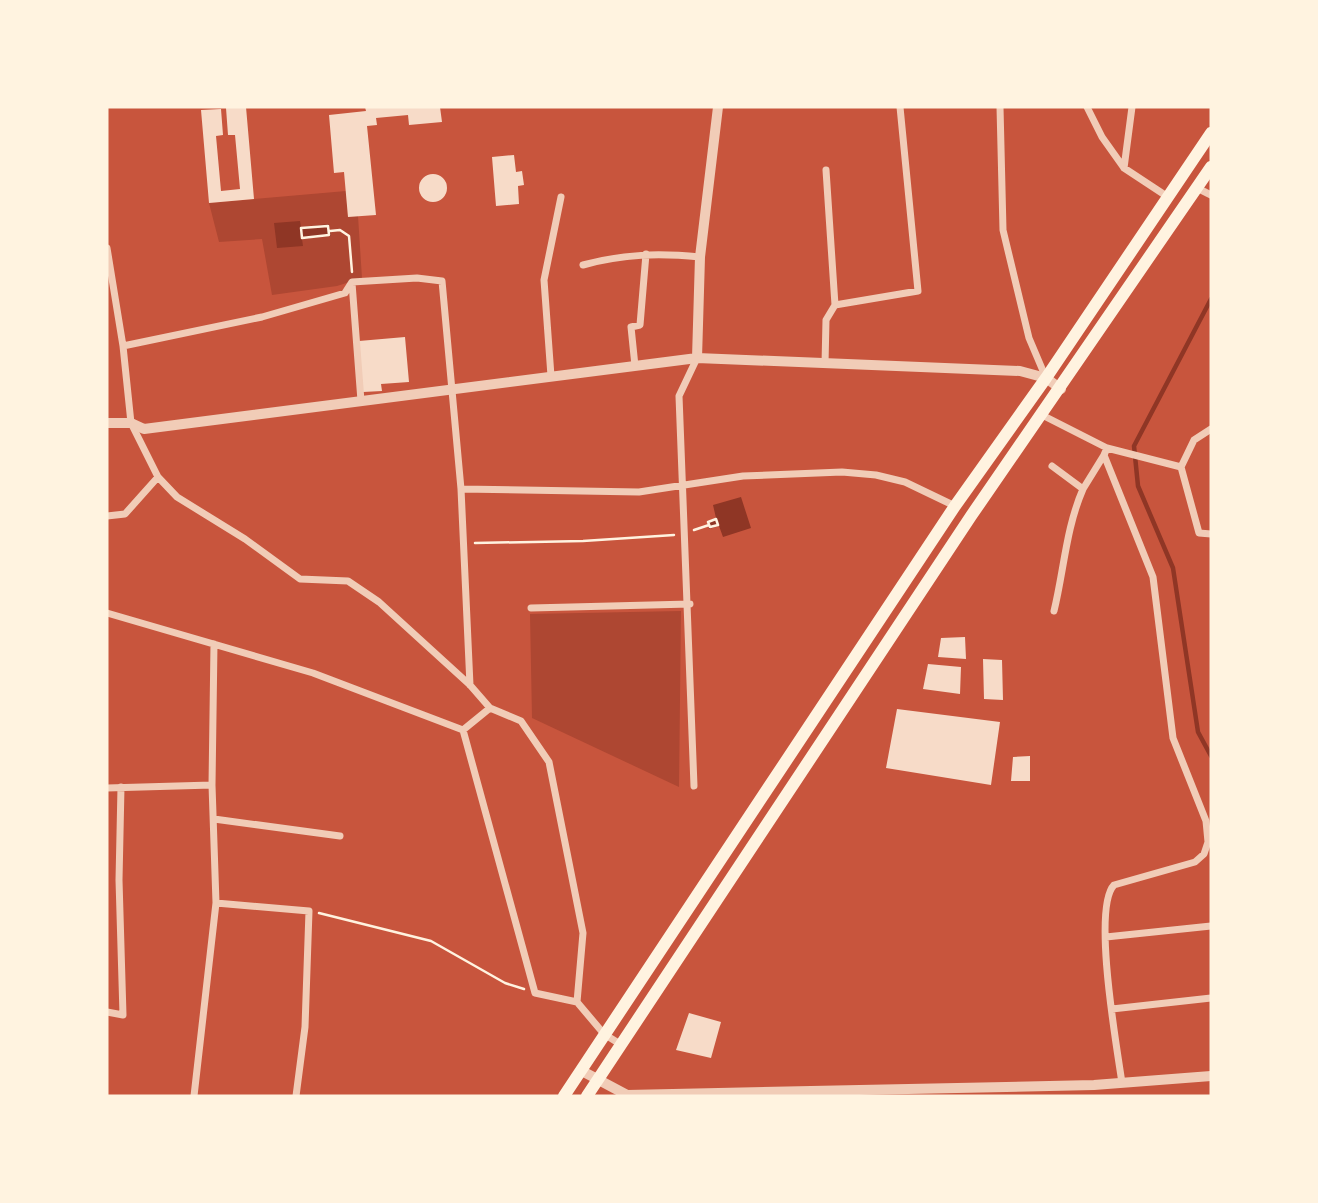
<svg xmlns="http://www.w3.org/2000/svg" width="1318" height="1203" viewBox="0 0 1318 1203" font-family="Commissioner,sans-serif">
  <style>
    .green { fill: #ae4732 }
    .water { fill: #8f3625 }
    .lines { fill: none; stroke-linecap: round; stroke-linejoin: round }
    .stream { stroke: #8f3625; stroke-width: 4.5 }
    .building { fill: #f7dbc8 }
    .path { stroke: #fff3e0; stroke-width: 2.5 }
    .minor { stroke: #f1ccb7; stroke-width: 7 }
    .tertiary { stroke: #f1ccb7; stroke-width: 10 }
    .primary { stroke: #fff3e0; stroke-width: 12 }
  </style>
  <rect width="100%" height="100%" fill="#c8553d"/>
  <path class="green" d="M346,191L348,217L358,216L362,278L337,286L272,295L262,239L219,242L209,203Z
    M681,611L679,787L532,718L530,614Z"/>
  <path class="water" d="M300,221L301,227L329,224L331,236L302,239L303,246L277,248L274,223Z
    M741,497L751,528L723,537L719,526L709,529L707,521L716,518L713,505Z"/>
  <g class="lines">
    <path class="stream" d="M1211,299L1134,446L1138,486L1173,568L1198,732L1211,756"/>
  </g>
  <path class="building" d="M246,107L254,199L209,203L201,110L221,109L223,135L216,136L221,191L240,189L235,135H228L226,108Z
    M365,107H440L442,122L409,125L408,115L376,118L377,125L367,126L376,215L348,217L344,172L334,173L329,115L366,111Z
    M514,155L516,172L522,171L524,185L518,186L519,204L496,206L492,157Z
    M419 188a14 14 0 1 1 28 0a14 14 0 1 1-28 0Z
    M405,337L409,382L381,384L382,391L363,392L359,341Z
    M965,637L966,659L938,657L941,638Z
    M983,659L1002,660L1003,700L984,699Z
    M928,664L961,667L960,694L923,689Z
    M897,709L1000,722L991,785L886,768Z
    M1030,756V781H1011L1013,757Z
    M689,1013L721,1022L711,1058L676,1050Z"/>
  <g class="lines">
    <path class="path" d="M328,226L329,235L302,238L301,228Z
      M330,231L340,230L349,236L352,272
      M716,519L718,525L710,527L708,522Z
      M694,530L709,525
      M475,543L583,541L674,535
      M319,913L431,941L505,983L524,989"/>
    <path class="minor" d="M1000,107L1003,230L1029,338L1046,378
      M1087,107L1102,137L1124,168L1168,197
      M1124,168L1132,107
      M826,170L835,305L918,291L900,107
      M1197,188L1211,195
      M107,248L123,346L131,423L158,477L177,497L245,539L300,579L348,581L379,602L470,685L490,708L521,721L549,762L583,933L577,1002L604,1034L620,1044
      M583,265C624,254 658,253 700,257
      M352,283L361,401
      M123,346L262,317L345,293L352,282L417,278L442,281L461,489L470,685
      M825,364L826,320L835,305
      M635,366L631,327L640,325L646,254
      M551,376L544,280L561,197
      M1042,415L1107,448L1181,467L1199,533L1211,534
      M1107,448L1104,455L1153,577L1173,738L1206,821L1208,842L1204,854L1195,862L1114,885C1092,908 1117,1048 1122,1083
      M1052,466L1083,489L1104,455
      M1181,467L1194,440L1211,429
      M461,489L639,492L743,476L842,472L876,475L905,482L955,506
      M107,516L125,514L158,477
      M531,608L690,604
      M1054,611C1064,570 1066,528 1083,489
      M107,613L313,673L463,730L490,708
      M463,730L535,993L577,1002
      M694,786L679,396L697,358
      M107,788L212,785
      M214,819L340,836
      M216,903L309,911L305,1027L296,1096
      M1106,937L1211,926
      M1112,1009L1211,998
      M107,1012L123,1015L119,880L121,787
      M194,1096L216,903L212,785L214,644"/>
    <path class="tertiary" d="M697,358L700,257L718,107
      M107,423H131L144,429L697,358L1020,371L1046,378L1061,389
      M582,1071L627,1095L1094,1085L1211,1076"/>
    <path class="primary" d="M564,1096L955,506L1046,378L1211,133
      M587,1096L971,516L1211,167"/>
  </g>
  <rect width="1318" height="1203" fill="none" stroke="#fff3e0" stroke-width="217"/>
</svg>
